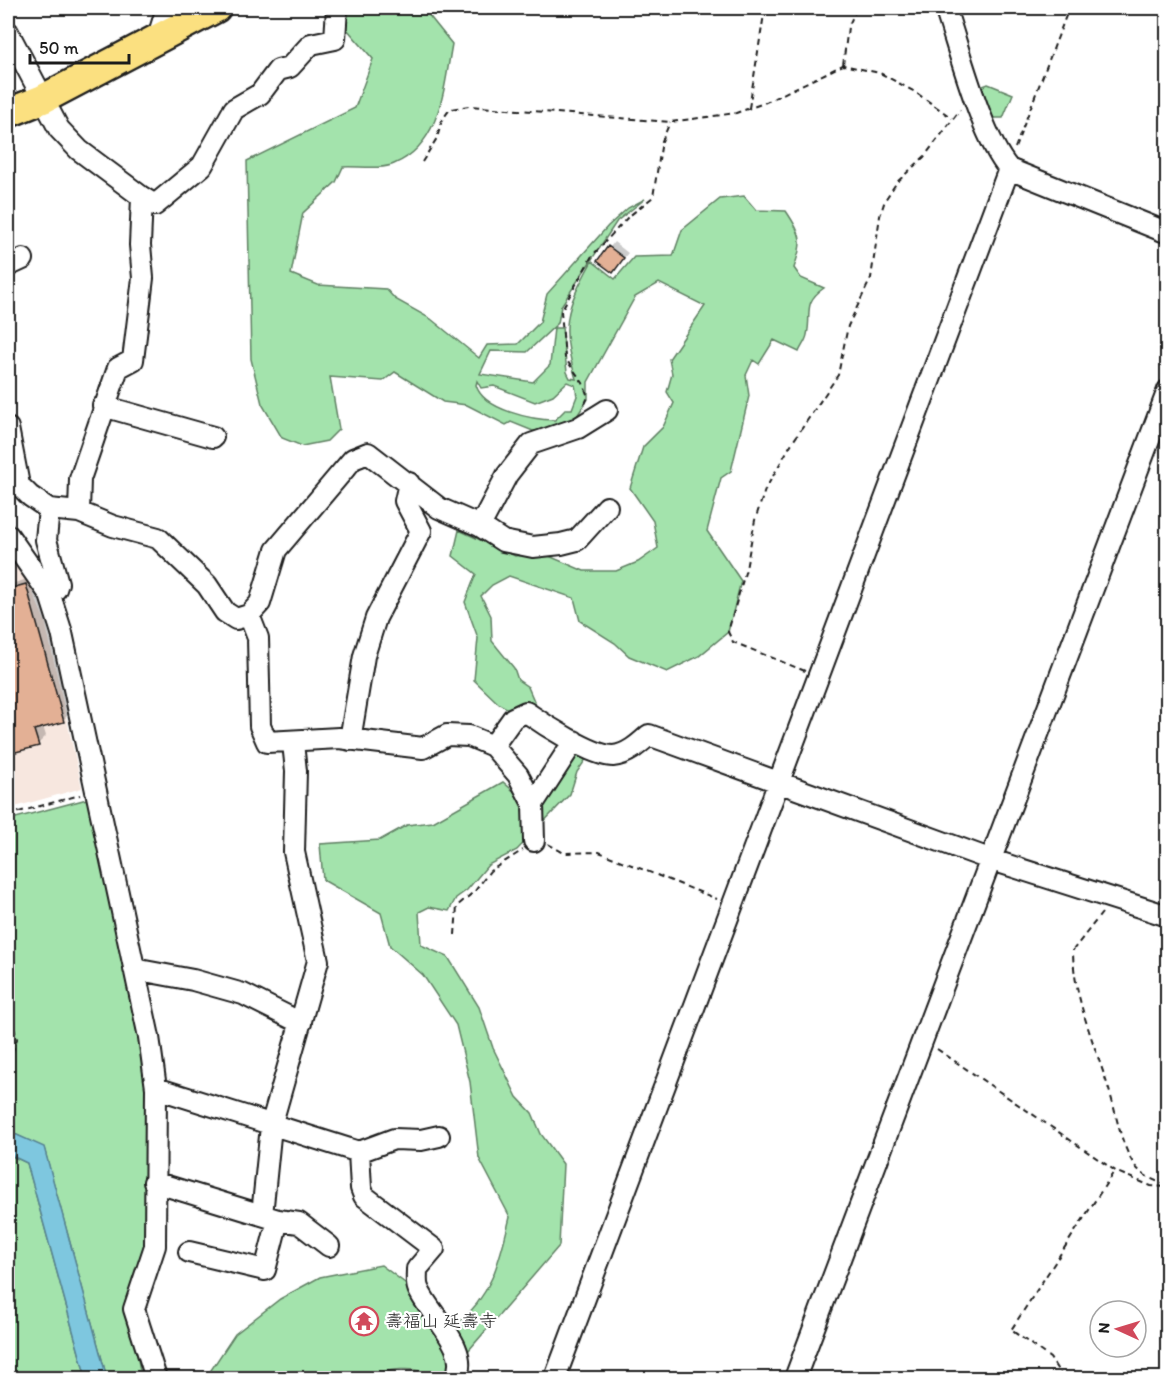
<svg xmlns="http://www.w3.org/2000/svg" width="1175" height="1386" viewBox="0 0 1175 1386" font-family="Itim,'Klee One',sans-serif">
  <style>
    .built { fill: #f7e7df }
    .green { fill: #a3e3ac; stroke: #608064; stroke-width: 1.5; fill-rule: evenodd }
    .water { fill: #7ec7df; stroke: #578391; stroke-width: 1.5 }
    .shadow { fill: #0003 }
    .building { fill: #e3b095; stroke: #1c1c1c; stroke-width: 1.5 }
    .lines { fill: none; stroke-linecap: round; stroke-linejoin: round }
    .minor-casing { stroke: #1c1c1c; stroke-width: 24 }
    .highway-casing { stroke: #1c1c1c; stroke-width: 33 }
    .path { stroke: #1c1c1c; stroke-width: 2; stroke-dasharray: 6 4.5; stroke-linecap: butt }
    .minor { stroke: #fff; stroke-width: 20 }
    .highway { stroke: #fbe080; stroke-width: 28 }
    .labels { text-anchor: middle; stroke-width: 4.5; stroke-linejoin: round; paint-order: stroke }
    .poi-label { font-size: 18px; fill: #1c1c1c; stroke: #fff; text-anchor: start }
  </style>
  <rect width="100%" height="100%" fill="#fff"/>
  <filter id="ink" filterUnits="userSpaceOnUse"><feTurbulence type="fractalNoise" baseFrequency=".0167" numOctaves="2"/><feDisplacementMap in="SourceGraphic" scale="12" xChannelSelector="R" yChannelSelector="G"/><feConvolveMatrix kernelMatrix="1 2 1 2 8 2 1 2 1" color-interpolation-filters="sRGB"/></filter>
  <g filter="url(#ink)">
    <path class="built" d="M8,557L30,586L45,621L82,788L8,809Z"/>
    <path class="green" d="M342,8H423L452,44C444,88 441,144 394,164C381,170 357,166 343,167L336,182L303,213L291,274L318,285L386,289L395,299L431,319L479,358L487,345L518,344L540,322L547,294L608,226L628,208L645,199L617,221L561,306L558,323L527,352L491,351L480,374L533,382L550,365L554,328H562L567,372L570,378L576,379C560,324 565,310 592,261L615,279L634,257L673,256L682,230L720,199L744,196L756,210L786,211C803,236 803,240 794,268L801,278L824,288C802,303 812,313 807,335C806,341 801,347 799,352L774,340L759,364L753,360L746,375L749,396L731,471L721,478L707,531L741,581L728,632L699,656L667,672L629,656L615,643L580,621L574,598L509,576L492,585L481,596L491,616L492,641L514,668L518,680L528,687L541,717L535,723L499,704L474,680L478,638L465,602L476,574L453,556L459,530L515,556L542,553L584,571H616L638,562L658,548L653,521L630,488L643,447L663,427L674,403L667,392L672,374L669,359L705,306L659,283L635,297L588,382V399L577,416L559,430L533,431L511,422L506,425L467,405L443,402L395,372L383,381L330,377L339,429L327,441L302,446L282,438L262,404L251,359L247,161L355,108L373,59L340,21ZM477,381L481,388L494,386L535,402L553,395L567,382L575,385L577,396L572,409H566L555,420C533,420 483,410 476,385Z
      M988,84L1013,94L1003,118H995L992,124L978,88Z
      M577,747L591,752L577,772L570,794L517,850L488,865L467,890L456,898L449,911L429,907L419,912L421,945L448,957L479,1007L493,1048L517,1097L532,1113L541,1134L563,1164L559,1246L469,1350L457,1378H428L429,1374C403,1362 369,1377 346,1378C302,1381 256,1378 211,1378L209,1373L235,1334L280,1299L320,1277L381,1265L433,1304L455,1341L457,1324C492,1296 500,1259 510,1217L479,1158L470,1082L456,1025L423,975L390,946L381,913L323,880L320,844L380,840L407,825L433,822L503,782L524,800Z
      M87,799L134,1004L147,1080L148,1245L128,1309L140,1370L147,1378H107L44,1148L8,1131V820Z
      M8,1154L27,1163L86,1378H8Z"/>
    <path class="water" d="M8,1131L44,1147L107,1378H86L27,1163L8,1154Z"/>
    <path class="shadow" d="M614,242L628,253L613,271L599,261Z
      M34,577L71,712L63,720L43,726L46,736L38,744L8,753V585Z"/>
    <path class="building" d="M608,246L624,258L613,273L597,261Z
      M26,584L64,722L34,730L39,746L8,754V589Z"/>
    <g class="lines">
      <g class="minor-casing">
        <path id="minor" d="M945,8C960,52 981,136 1009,169L1168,233
          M8,32L59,129L79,150L142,197L140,245L143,278L133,360L118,368L80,479L79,512
          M157,40L166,11L170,8
          M142,197L155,205L202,166L234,109L260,94L278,70L290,67L311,44L335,39L337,8
          M8,266L23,259
          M103,406L213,437
          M8,428L19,485L30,496L49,509L79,512L113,526L158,538L207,585L225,612L236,619L249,615L260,603L276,550L353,459L368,453L439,508L480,526L507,475L531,444L578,428L607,410
          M49,509L46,540L58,583L56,589L50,595
          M480,526L503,541L533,547L561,544L577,540L607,507
          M8,535L50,595L62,633L149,1037L156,1088L155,1246L134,1309L156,1378
          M249,615L258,638L260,726L267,742L339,738L423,748L447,735L469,736L493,746L518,775L533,804L534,841
          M350,740L364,656L376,618L421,531L405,501L409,483
          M493,746L513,718L526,712C543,724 592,756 613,756C627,755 639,744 649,735L992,860L1168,916
          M533,804L574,741
          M134,969L193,980L243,994L301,1023
          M156,1088L359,1152L394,1139L421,1140L439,1136
          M359,1152L361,1188L364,1196L434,1249L417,1269C417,1275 416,1283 418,1288C428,1314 473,1350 455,1378
          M154,1182L278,1220L299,1223L329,1246
          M262,1215L271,1126L318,961L294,852L296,771L293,743
          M189,1252L265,1270L278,1220
          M555,1378L1009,169
          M795,1378L1168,390"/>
      </g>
      <g class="highway-casing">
        <path id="highway" d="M8,113L43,99L216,8"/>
      </g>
      <path class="path" d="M843,65L848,27L857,8
        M749,108L765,8
        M1015,148L1069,8
        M422,162L437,138L442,120L450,109L469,106L670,122L736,113L764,103L843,65L880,73L915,92L952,118
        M585,404L588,397L583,383L565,358L561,311L592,256L628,217L653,197L662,141L670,122
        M805,671L733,642L728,632L746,569L755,520L765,490L790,446L838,375L848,326L871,278L880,216L885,200L897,182L924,157L960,110
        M8,815L80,795
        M548,844L564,853L599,852L717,899
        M1102,913L1073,950C1073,998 1096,1047 1110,1093C1117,1117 1120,1141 1133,1163C1141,1176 1155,1181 1168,1185
        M455,935L457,906L475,891L490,871L523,850
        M8,1007L17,1039L8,1064
        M937,1049L1117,1172L1151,1186L1168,1187
        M475,1373L508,1378
        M1063,1378L1050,1358L1011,1330L1115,1170"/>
      <use href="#minor" class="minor"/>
      <use href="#highway" class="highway"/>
    </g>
  </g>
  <defs>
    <g id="temple-ring" transform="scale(1.5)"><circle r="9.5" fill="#fff" stroke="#d1495b" stroke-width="1.5"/><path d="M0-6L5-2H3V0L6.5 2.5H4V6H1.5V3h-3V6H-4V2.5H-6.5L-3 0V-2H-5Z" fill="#d1495b"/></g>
  </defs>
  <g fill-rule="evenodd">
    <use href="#temple-ring" x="364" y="1321"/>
  </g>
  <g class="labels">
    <g class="poi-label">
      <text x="385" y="1327">壽福山 延壽寺</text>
    </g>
  </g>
  <rect width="1175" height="1386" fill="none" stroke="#fff" stroke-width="30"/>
  <rect x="15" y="15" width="1145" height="1356" fill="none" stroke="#1c1c1c" stroke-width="2" filter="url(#ink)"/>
  <g transform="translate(1118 1329) rotate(274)"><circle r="28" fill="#ffffff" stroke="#a4a4a4" stroke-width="1.5"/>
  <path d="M0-4.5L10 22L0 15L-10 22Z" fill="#d1495b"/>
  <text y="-9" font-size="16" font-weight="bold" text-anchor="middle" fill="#1c1c1c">N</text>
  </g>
  <path d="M30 54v9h99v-9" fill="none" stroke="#1c1c1c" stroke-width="3"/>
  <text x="39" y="54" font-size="18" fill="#1c1c1c" stroke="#ffffff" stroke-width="4.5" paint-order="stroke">50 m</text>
</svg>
